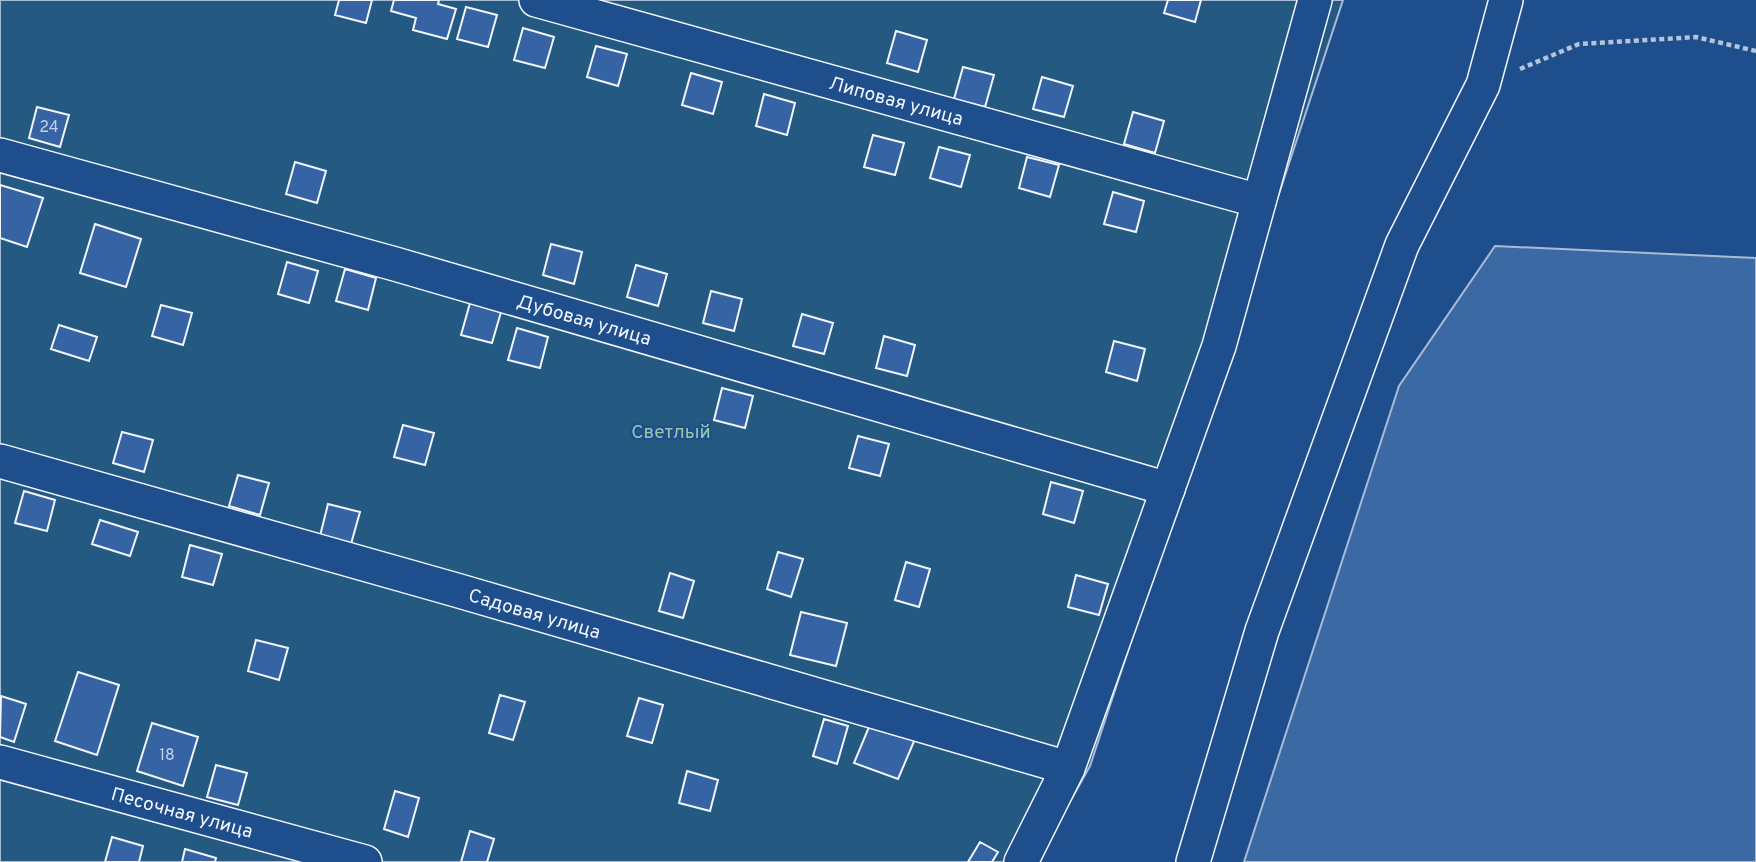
<svg xmlns="http://www.w3.org/2000/svg" width="1756" height="862" viewBox="0 0 1756 862" font-family="Overpass,sans-serif">
  <style>
    .green { fill: #245a82; stroke: #a8bbd7; stroke-width: 2 }
    .water { fill: #3b69a3; stroke: #a8bbd7; stroke-width: 2 }
    .building { fill: #3563a3; stroke: #f2f6ff; stroke-width: 2 }
    .lines { fill: none; stroke-linecap: round; stroke-linejoin: round }
    .minor-casing { stroke: #f2f6ff; stroke-width: 36 }
    .path { stroke: #b3c4dc; stroke-width: 4.5; stroke-dasharray: 5 3.5; stroke-linecap: butt }
    .minor { stroke: #1f4e8c; stroke-width: 33 }
    .labels { text-anchor: middle; stroke-width: 5; stroke-linejoin: round; paint-order: stroke }
    .number-label { font-size: 16px; fill: #c3d1e8 }
    .street-label { font-size: 19px; fill: #f2f6ff; stroke: #1f4e8c }
    .park-label { font-size: 19px; fill: #97c8a6; stroke: #1f4e8c }
  </style>
  <rect width="100%" height="100%" fill="#1f4e8c"/>
  <path class="green" d="M0,0H1343L1090,766L1036,862H0Z"/>
  <path class="water" d="M1495,246L1756,258V862H1244L1399,386Z"/>
  <path class="building" d="M339,0H372L366,23L335,15Z
    M394,0H439L438,4L456,9L447,39L413,30L416,18L391,11Z
    M1168,0H1201L1195,22L1164,13Z
    M466,7L497,15L488,47L457,39Z
    M523,28L554,37L545,68L514,60Z
    M896,31L927,40L918,72L887,63Z
    M596,46L627,54L618,86L587,77Z
    M963,67L994,75L985,107L954,99Z
    M691,73L722,82L713,114L682,105Z
    M1042,77L1073,86L1064,117L1033,109Z
    M764,94L795,103L787,135L756,126Z
    M37,107L69,115L60,147L29,138Z
    M1133,112L1164,121L1155,153L1124,144Z
    M873,135L904,143L895,175L864,167Z
    M939,147L970,155L961,187L930,178Z
    M1027,157L1059,165L1050,197L1019,188Z
    M295,162L326,171L317,203L286,194Z
    M0,185L43,198L27,247L0,238Z
    M1113,192L1144,201L1136,232L1104,224Z
    M95,224L141,239L126,287L80,273Z
    M551,244L582,252L574,284L543,275Z
    M287,262L318,271L309,303L278,294Z
    M636,265L667,274L658,306L627,297Z
    M345,269L376,278L368,310L336,301Z
    M711,291L742,299L734,331L703,323Z
    M470,303L501,312L492,343L461,335Z
    M161,305L192,313L183,345L152,336Z
    M802,314L833,323L824,354L793,346Z
    M59,325L97,337L89,361L51,349Z
    M517,328L548,337L540,368L508,360Z
    M884,336L915,345L907,376L876,368Z
    M1114,341L1145,349L1137,381L1106,372Z
    M722,388L753,396L745,428L714,420Z
    M403,425L434,433L425,465L394,457Z
    M122,432L153,440L144,472L113,463Z
    M858,436L889,444L880,476L849,468Z
    M238,475L269,483L260,515L229,506Z
    M1051,482L1083,491L1074,523L1043,514Z
    M24,491L55,500L47,531L15,523Z
    M328,504L360,512L351,544L320,536Z
    M100,520L138,532L130,556L92,544Z
    M190,545L222,554L213,585L182,577Z
    M778,552L803,559L791,597L767,589Z
    M906,562L930,569L919,607L895,600Z
    M670,573L694,581L683,618L659,611Z
    M1076,575L1108,584L1099,615L1068,607Z
    M801,612L847,623L836,666L790,655Z
    M256,640L288,648L279,680L248,671Z
    M78,672L119,685L97,755L55,741Z
    M500,695L525,702L513,740L489,733Z
    M1,696L26,704L14,742L0,737Z
    M639,698L663,705L652,743L627,736Z
    M824,719L848,726L837,764L813,756Z
    M871,722L915,739L898,779L854,763Z
    M152,723L198,737L183,786L137,771Z
    M216,765L247,773L238,805L207,797Z
    M687,771L718,780L710,811L679,803Z
    M395,791L419,798L408,837L384,829Z
    M470,831L494,839L487,862H461Z
    M112,837L143,846L139,862H105Z
    M980,842L998,852L992,862H968Z
    M185,849L216,858L215,862H182Z"/>
  <g class="lines">
    <g class="minor-casing">
      <g id="minor">
        <path id="s1" d="M536,0L1259,201"/>
        <path id="s2" d="M0,155L395,264L1168,489"/>
        <path id="s3" d="M0,461L456,590L1068,768"/>
        <path id="s4" d="M0,762L365,862"/>
        <path d="M1021,862L1068,768L1219,346L1315,0"/>
        <path d="M1193,862L1262,631L1402,245L1483,85L1506,0"/>
      </g>
    </g>
    <path class="path" d="M1520,69L1579,44L1696,37L1756,51"/>
    <use href="#minor" class="minor"/>
  </g>
  <g class="labels">
    <g class="number-label">
      <text x="49" y="132">24</text>
      <text x="167" y="760">18</text>
    </g>
    <g class="street-label">
      <text dy="7" stroke="none"><textPath href="#s1" startOffset="374">Липовая улица</textPath></text>
      <text dy="7" stroke="none"><textPath href="#s2" startOffset="607">Дубовая улица</textPath></text>
      <text dy="7" stroke="none"><textPath href="#s3" startOffset="556">Садовая улица</textPath></text>
      <text dy="7" stroke="none"><textPath href="#s4" startOffset="189">Песочная улица</textPath></text>
    </g>
    <g class="park-label">
      <text x="671" y="438">Светлый</text>
    </g>
  </g>
</svg>
